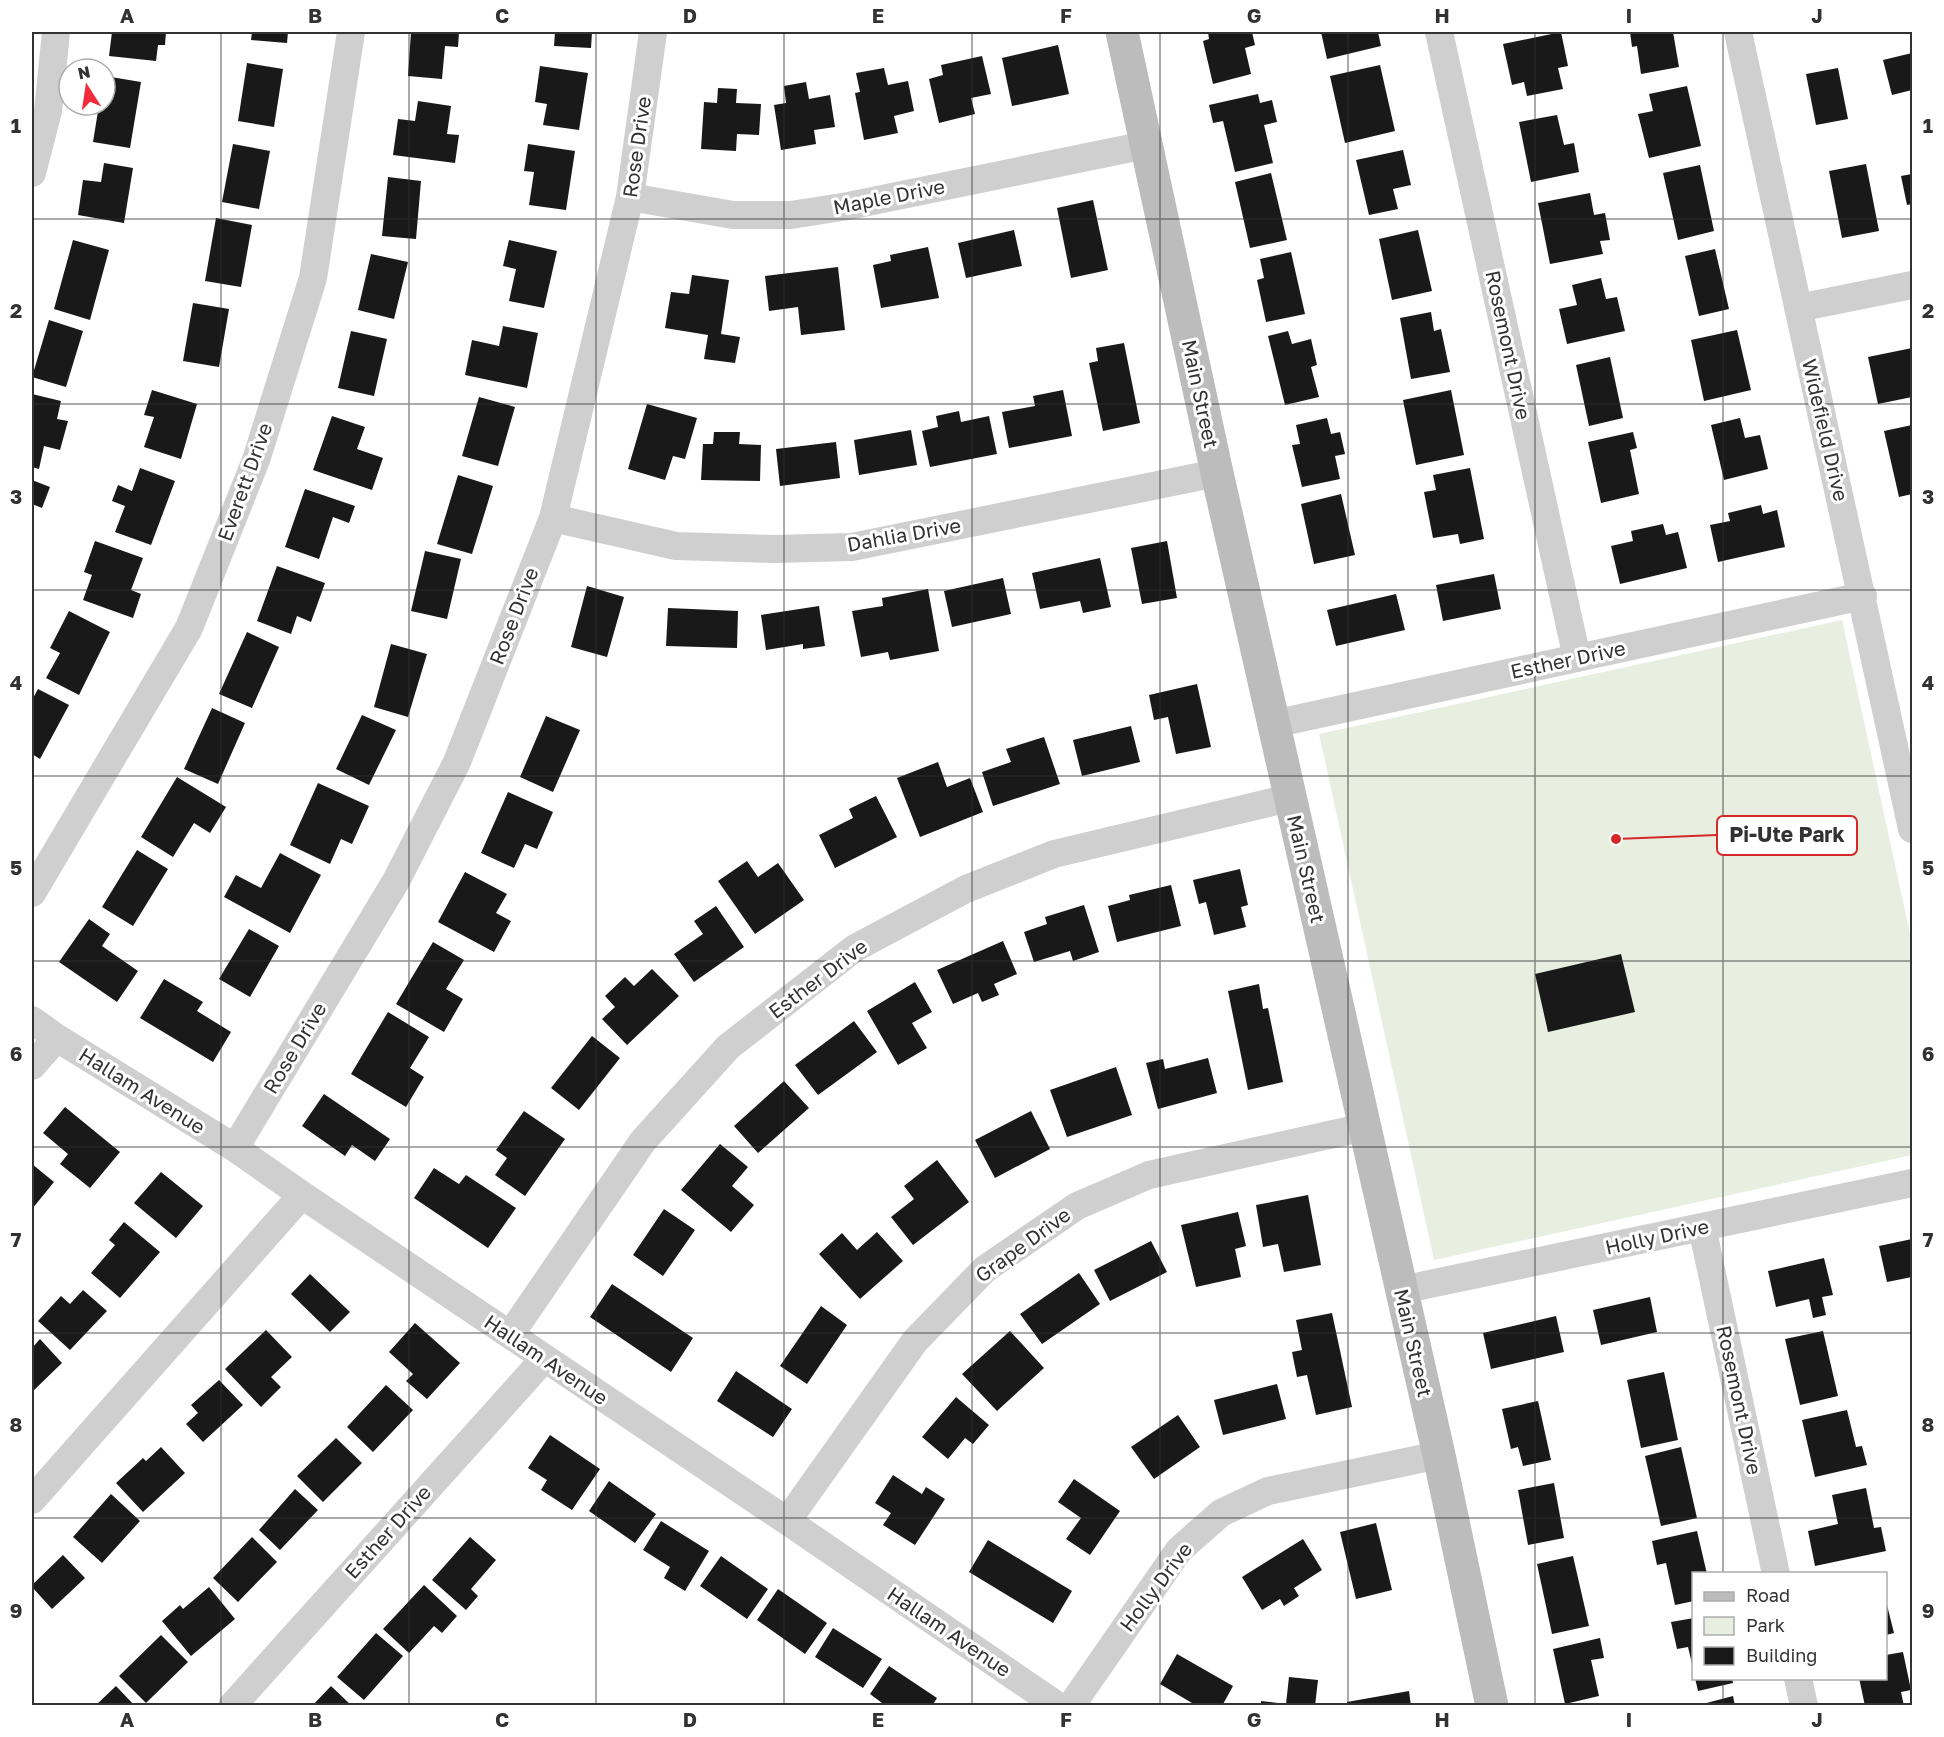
<svg xmlns="http://www.w3.org/2000/svg" width="1944" height="1737" viewBox="0 0 1944 1737" font-family="'Golos Text',sans-serif">
  <style>
    .green { fill: #e9efe0 }
    .building { fill: #191919 }
    .lines { fill: none; stroke-linecap: round; stroke-linejoin: round }
    .street { stroke: #cfcfcf; stroke-width: 28 }
    .secondary { stroke: #bcbcbc; stroke-width: 33 }
    .grid { fill: none; stroke: #323232; stroke-width: 1.5; stroke-opacity: 0.55 }
    .labels { text-anchor: middle; stroke-width: 6; stroke-linejoin: round; paint-order: stroke }
    .street-label { font-size: 20px; fill: #323232; stroke: #fff }
    .leader { fill: none; stroke: #d62828; stroke-width: 2 }
    .callout-dot { fill: #d62828; stroke: #fff; stroke-width: 2 }
    .callout { fill: #fff; stroke: #d62828; stroke-width: 2 }
    .callout-label { font-size: 21px; text-anchor: middle; font-weight: bold; fill: #323232 }
    .neatline { fill: none; stroke: #323232; stroke-width: 2 }
    .grid-label { font-size: 20px; text-anchor: middle; font-weight: bold; fill: #323232 }
  </style>
  <rect width="100%" height="100%" fill="#fff"/>
  <path class="green" d="M1842,620L1912,943V1155L1434,1260L1319,734Z"/>
  <path class="building" d="M112,32H166L165,45H158L156,61L109,56Z
    M252,32H288L287,43L251,40Z
    M411,32H459L458,47L445,46L442,79L408,76Z
    M555,32H592L591,48L554,46Z
    M1208,32H1252L1255,45L1245,48L1251,74L1213,84L1203,41L1209,39Z
    M1321,32H1378L1381,46L1327,59Z
    M1561,32L1568,66L1558,68L1563,89L1527,96L1524,82L1512,85L1503,44Z
    M1630,32H1673L1679,67L1641,74L1637,46L1632,47Z
    M1058,45L1069,94L1012,106L1002,58Z
    M1912,53V90L1892,95L1883,60Z
    M982,56L991,94L971,98L975,114L939,123L929,79L943,75L941,65Z
    M247,63L283,69L274,127L238,121Z
    M1380,65L1395,131L1345,143L1330,76Z
    M540,66L588,73L579,130L543,125L547,104L535,102Z
    M884,68L888,85L908,81L914,111L894,116L898,133L864,140L855,93L860,92L856,73Z
    M1838,68L1848,119L1816,125L1806,74Z
    M105,76L141,82L130,148L93,142L99,105H105Z
    M806,82L809,99L830,95L835,127L814,130L816,144L781,150L774,105L786,103L784,86Z
    M1687,86L1701,146L1649,158L1638,114L1653,111L1649,94Z
    M718,88L737,89L736,103L761,104L759,135L737,134L736,151L701,149L704,102L717,103Z
    M1258,94L1260,103L1272,100L1277,122L1264,125L1273,163L1235,172L1223,121L1213,123L1209,105Z
    M418,101L451,106L447,134L459,135L455,163L393,155L398,119L415,121Z
    M1557,115L1564,145L1574,143L1579,172L1531,182L1519,122Z
    M233,144L270,151L259,209L222,202Z
    M528,144L575,151L566,210L529,205L534,172L524,171Z
    M1403,150L1411,185L1393,189L1398,209L1369,215L1356,160Z
    M104,163L133,168L124,223L78,215L83,180L101,182Z
    M1866,164L1879,231L1842,238L1829,171Z
    M1700,165L1714,231L1678,240L1663,173Z
    M1271,173L1287,240L1250,248L1235,182Z
    M1912,174V204L1907,205L1901,176Z
    M388,177L421,181L416,239L382,236Z
    M1590,193L1594,215L1605,213L1610,240L1600,241L1603,254L1550,264L1538,203Z
    M1093,200L1108,270L1071,278L1057,208Z
    M216,218L252,225L241,287L205,281Z
    M1014,230L1022,266L966,278L958,243Z
    M1418,230L1432,291L1392,300L1379,239Z
    M73,240L109,250L90,320L54,309Z
    M509,240L557,251L544,308L509,301L516,269L503,266Z
    M928,247L939,298L881,308L873,265L891,261L890,255Z
    M1715,249L1729,309L1699,316L1685,256Z
    M1291,252L1305,314L1266,322L1257,280L1264,278L1260,259Z
    M371,254L408,262L394,319L358,310Z
    M838,267L845,330L801,335L798,307L769,311L765,276Z
    M692,275L729,280L721,334L740,337L735,363L704,359L708,335L665,328L671,292L689,294Z
    M1601,278L1606,299L1617,297L1625,331L1567,344L1559,309L1577,305L1572,285Z
    M193,303L229,309L219,367L183,361Z
    M1431,312L1434,331L1441,329L1450,372L1411,379L1400,318Z
    M49,320L83,331L66,387L32,377Z
    M503,326L538,333L527,388L465,375L472,340L499,346Z
    M1737,330L1751,390L1704,401L1691,340Z
    M351,331L387,339L374,396L338,388Z
    M1288,331L1292,344L1311,339L1317,365L1311,367L1319,397L1285,405L1268,336Z
    M1124,343L1140,423L1103,431L1089,363L1098,361L1096,348Z
    M1912,348V397L1878,404L1868,357Z
    M1610,357L1623,418L1589,426L1576,365Z
    M152,390L197,404L181,459L144,447L154,417L144,415Z
    M1063,390L1072,436L1009,448L1002,412L1035,406L1033,396Z
    M1451,390L1464,455L1416,465L1403,400Z
    M32,394L61,401L57,419L68,421L60,450L44,446L39,469L32,467Z
    M479,397L515,407L498,466L462,456Z
    M647,404L697,418L685,459L673,456L665,480L628,469Z
    M959,411L961,422L989,416L997,454L930,467L922,431L938,427L936,416Z
    M332,416L365,427L357,449L383,458L372,490L313,470Z
    M1327,418L1331,434L1340,432L1345,454L1335,456L1340,479L1302,487L1292,445L1300,444L1296,425Z
    M1740,418L1745,438L1760,435L1768,469L1724,480L1711,425Z
    M1912,425V494L1899,497L1884,431Z
    M911,430L917,465L859,475L854,440Z
    M714,432H740L739,444L761,445L760,481L701,480L703,444H713Z
    M1633,432L1637,448L1630,450L1639,494L1601,503L1588,442Z
    M836,442L840,478L780,486L776,449Z
    M140,468L175,481L151,545L115,532L125,506L112,501L118,485L132,491Z
    M1470,468L1484,539L1460,544L1458,534L1433,538L1424,492L1436,490L1433,475Z
    M458,475L493,486L472,554L437,544Z
    M32,480L50,487L42,508L32,504Z
    M305,489L355,506L349,523L333,517L319,559L285,547Z
    M1341,494L1355,555L1314,564L1301,504Z
    M1761,505L1763,514L1777,510L1785,547L1718,562L1710,525L1730,521L1728,513Z
    M1663,524L1666,535L1678,532L1687,568L1620,584L1611,546L1633,541L1631,531Z
    M95,541L143,558L131,590L141,594L133,618L83,600L92,575L84,572Z
    M1167,541L1177,598L1142,604L1131,548Z
    M425,551L461,559L447,619L411,611Z
    M1100,558L1111,607L1083,613L1080,601L1040,609L1032,573Z
    M277,566L325,583L311,622L297,616L291,634L257,621Z
    M1494,574L1501,609L1443,621L1436,585Z
    M1003,578L1011,614L952,627L944,591Z
    M587,586L624,597L607,657L571,647Z
    M928,589L939,651L890,660L888,652L861,657L852,611L883,606L882,598Z
    M1396,594L1405,630L1336,646L1327,610Z
    M819,606L825,646L803,649V644L766,650L761,615Z
    M668,608L738,611L737,648L666,646Z
    M69,611L110,632L79,695L46,678L60,653L50,648Z
    M247,632L279,647L252,708L219,694Z
    M391,644L427,654L408,717L374,707Z
    M1197,684L1211,747L1176,754L1168,717L1154,720L1149,695Z
    M38,689L69,705L40,759L32,754V700Z
    M212,708L245,723L218,784L184,769Z
    M362,715L396,730L369,785L336,769Z
    M546,716L580,730L553,792L520,777Z
    M1131,726L1140,762L1082,776L1073,740Z
    M1044,737L1060,784L993,806L982,772L1011,762L1006,749Z
    M938,762L947,787L970,778L983,812L920,837L897,778Z
    M177,777L226,807L210,833L194,823L173,857L141,837Z
    M318,783L369,806L352,844L341,839L330,864L290,845Z
    M508,792L553,812L537,849L525,844L514,868L481,853Z
    M876,796L897,837L835,868L819,835L853,818L849,809Z
    M137,850L168,869L133,926L102,907Z
    M280,853L321,875L290,933L224,897L236,875L261,888Z
    M747,861L758,877L778,863L804,900L755,934L718,881Z
    M1240,869L1248,905L1241,907L1246,927L1214,935L1206,902L1199,904L1193,880Z
    M465,872L507,894L496,913L511,921L494,952L438,922Z
    M1171,885L1181,926L1117,942L1108,906L1130,900L1129,895Z
    M1084,905L1099,952L1073,961L1070,951L1034,962L1024,932L1047,924L1045,917Z
    M716,906L744,947L694,982L674,954L703,934L694,921Z
    M89,919L110,934L102,946L138,971L117,1002L59,962Z
    M249,929L279,946L250,997L219,979Z
    M1003,941L1017,974L994,984L999,995L982,1002L978,993L953,1004L937,970Z
    M433,942L464,960L446,989L463,999L444,1032L396,1004Z
    M1621,954L1635,1012L1548,1032L1535,974Z
    M652,969L679,996L627,1045L602,1019L615,1007L605,996L625,977L634,986Z
    M164,979L203,1002L197,1011L231,1032L213,1062L140,1018Z
    M915,982L932,1012L912,1023L927,1048L898,1065L867,1011Z
    M1259,984L1263,1009L1268,1008L1283,1082L1248,1090L1228,991Z
    M388,1012L429,1037L410,1068L424,1077L406,1107L351,1074Z
    M854,1021L877,1052L818,1095L795,1065Z
    M592,1036L620,1058L579,1110L551,1088Z
    M1208,1058L1217,1093L1158,1109L1146,1063L1163,1059L1165,1069Z
    M1116,1067L1132,1115L1067,1137L1050,1090Z
    M784,1081L809,1108L758,1153L734,1126Z
    M324,1094L390,1139L375,1161L352,1145L345,1156L302,1126Z
    M65,1107L120,1152L90,1188L60,1164L68,1154L43,1133Z
    M524,1111L565,1139L525,1196L495,1175L507,1158L496,1150Z
    M1031,1111L1050,1149L995,1178L975,1140Z
    M720,1144L748,1167L732,1186L754,1205L731,1232L681,1190Z
    M937,1160L969,1202L913,1245L891,1217L914,1199L904,1186Z
    M32,1164L54,1182L32,1209Z
    M434,1168L459,1184L466,1175L516,1208L488,1248L414,1198Z
    M161,1172L203,1206L176,1238L134,1203Z
    M1308,1195L1321,1265L1284,1272L1278,1244L1263,1247L1256,1205Z
    M664,1209L695,1230L663,1276L633,1255Z
    M1238,1212L1246,1246L1235,1249L1241,1277L1196,1287L1181,1225Z
    M124,1222L160,1252L120,1298L91,1273L115,1245L109,1240Z
    M877,1232L903,1261L860,1299L819,1254L842,1233L857,1250Z
    M1912,1239V1277L1887,1282L1879,1246Z
    M1151,1241L1167,1272L1110,1301L1094,1270Z
    M1824,1258L1833,1295L1822,1297L1826,1315L1813,1318L1809,1299L1776,1307L1768,1271Z
    M1079,1273L1100,1304L1042,1344L1020,1314Z
    M310,1274L350,1312L330,1332L291,1294Z
    M612,1284L693,1338L671,1372L590,1317Z
    M83,1290L107,1311L70,1350L38,1321L61,1296L70,1304Z
    M1650,1297L1657,1332L1601,1345L1593,1310Z
    M821,1306L847,1325L807,1384L780,1366Z
    M1332,1313L1352,1407L1316,1415L1307,1375L1297,1377L1292,1352L1302,1350L1296,1320Z
    M1556,1316L1564,1352L1491,1369L1483,1333Z
    M415,1323L460,1363L427,1399L406,1381L413,1374L389,1352Z
    M266,1330L292,1357L271,1377L281,1387L261,1407L225,1369Z
    M1010,1331L1044,1368L997,1411L962,1374Z
    M1823,1331L1838,1396L1800,1405L1785,1339Z
    M40,1339L62,1363L32,1392V1348Z
    M736,1371L792,1409L773,1437L717,1401Z
    M1664,1372L1678,1440L1641,1448L1627,1380Z
    M219,1380L243,1405L203,1442L186,1424L198,1413L191,1405Z
    M1277,1384L1286,1419L1223,1435L1214,1400Z
    M386,1385L413,1410L373,1452L347,1427Z
    M956,1397L989,1425L973,1444L965,1438L948,1459L922,1437Z
    M1538,1401L1551,1460L1523,1466L1518,1447L1511,1449L1502,1409Z
    M1847,1410L1856,1447L1862,1446L1867,1465L1815,1477L1802,1420Z
    M1178,1415L1200,1447L1154,1479L1131,1447Z
    M550,1435L600,1469L572,1510L541,1490L547,1480L528,1468Z
    M336,1438L362,1463L323,1502L297,1476Z
    M161,1447L185,1473L143,1512L116,1483L143,1458L146,1461Z
    M1681,1447L1697,1518L1661,1526L1645,1456Z
    M893,1475L922,1494L926,1487L945,1499L915,1545L883,1525L891,1513L875,1503Z
    M1074,1479L1120,1511L1090,1555L1066,1539L1081,1518L1058,1502Z
    M609,1481L656,1514L635,1543L589,1511Z
    M1554,1483L1564,1538L1528,1545L1518,1490Z
    M1866,1488L1874,1528L1881,1527L1886,1551L1815,1566L1808,1531L1838,1524L1832,1495Z
    M295,1489L318,1510L280,1550L259,1530Z
    M111,1494L140,1521L102,1563L73,1537Z
    M661,1521L709,1551L685,1591L664,1578L670,1567L643,1550Z
    M1376,1523L1392,1590L1356,1599L1340,1532Z
    M1697,1531L1707,1574H1694V1601L1675,1605L1666,1563L1657,1565L1652,1541Z
    M252,1537L277,1562L238,1602L213,1578Z
    M470,1537L496,1560L471,1589L478,1596L466,1610L432,1580Z
    M1303,1539L1322,1570L1294,1588L1299,1596L1284,1606L1280,1599L1262,1610L1242,1577Z
    M988,1540L1072,1591L1053,1623L969,1572Z
    M63,1555L85,1578L52,1609L32,1587V1585Z
    M721,1556L768,1589L747,1619L700,1586Z
    M1573,1556L1589,1626L1552,1634L1537,1564Z
    M424,1585L457,1616L442,1633L434,1626L409,1653L383,1629Z
    M209,1587L235,1619L191,1656L162,1621L180,1605L183,1609Z
    M778,1589L827,1623L805,1654L757,1620Z
    M1886,1601L1894,1633L1886,1635Z
    M1694,1618V1668H1693L1688,1647L1677,1649L1671,1622Z
    M833,1628L882,1659L863,1688L815,1657Z
    M376,1633L403,1656L364,1700L337,1677Z
    M161,1635L188,1662L146,1703L119,1676Z
    M1600,1638L1604,1658L1591,1660L1599,1696L1565,1704L1553,1649Z
    M1903,1652L1911,1690L1901,1692L1904,1706H1865L1859,1678H1886V1655Z
    M1177,1654L1233,1686L1222,1706H1197L1160,1684Z
    M889,1666L937,1698L932,1706H886L870,1694Z
    M1289,1677L1318,1680L1315,1706H1261V1701L1286,1704Z
    M1695,1678H1732L1733,1683L1698,1691Z
    M116,1686L135,1706H95Z
    M331,1686L352,1706H312Z
    M1409,1691L1411,1706H1347V1702Z
    M1733,1696L1735,1706H1699V1705Z"/>
  <g class="lines">
    <path class="street" d="M1439,32L1577,658
      M1738,32L1912,829
      M32,173L48,111L56,32
      M630,197L733,215H791L848,206L1146,145
      M1798,308L1912,285
      M553,518L676,546L774,549L852,547L1217,473
      M1273,724L1863,596
      M32,893L189,628L256,460L313,278L351,32
      M32,1020L57,1038L235,1148L302,1195L787,1521L1058,1706
      M32,1066L57,1038
      M235,1148L396,881L457,762L553,518L630,197L653,32
      M1702,1227L1776,1574
      M1401,1290L1912,1183
      M510,1335L643,1141L728,1047L855,948L966,889L1054,854L1289,798
      M32,1500L302,1195
      M787,1521L915,1341L985,1269L1077,1206L1149,1175L1365,1127
      M1798,1678L1804,1706
      M232,1706L544,1359
      M1071,1706L1179,1550L1221,1513L1268,1491L1439,1455"/>
    <path class="secondary" d="M1122,32L1217,473L1439,1455L1492,1706"/>
  </g>
  <path class="grid" d="M221,32V1706M409,32V1706M596,32V1706M784,32V1706M972,32V1706M1160,32V1706M1348,32V1706M1535,32V1706M1723,32V1574M32,219H1912M32,404H1912M32,590H1912M32,776H1912M32,961H1912M32,1147H1912M32,1333H1912M32,1518H1912M1723,1678V1706"/>
  <g class="labels">
    <g class="street-label">
      <text transform="translate(637 147) rotate(-82)" y="7">Rose Drive</text>
      <text transform="translate(889 197) rotate(-11)" y="7">Maple Drive</text>
      <text transform="translate(1508 345) rotate(78)" y="7">Rosemont Drive</text>
      <text transform="translate(1200 394) rotate(78)" y="7">Main Street</text>
      <text transform="translate(1825 430) rotate(77)" y="7">Widefield Drive</text>
      <text transform="translate(245 482) rotate(-70)" y="7">Everett Drive</text>
      <text transform="translate(904 535) rotate(-10)" y="7">Dahlia Drive</text>
      <text transform="translate(514 616) rotate(-69)" y="7">Rose Drive</text>
      <text transform="translate(1568 660) rotate(-12)" y="7">Esther Drive</text>
      <text transform="translate(1306 869) rotate(77)" y="7">Main Street</text>
      <text transform="translate(818 979) rotate(-37)" y="7">Esther Drive</text>
      <text transform="translate(295 1048) rotate(-59)" y="7">Rose Drive</text>
      <text transform="translate(142 1091) rotate(32)" y="7">Hallam Avenue</text>
      <text transform="translate(1657 1237) rotate(-12)" y="7">Holly Drive</text>
      <text transform="translate(1023 1245) rotate(-36)" y="7">Grape Drive</text>
      <text transform="translate(1413 1343) rotate(77)" y="7">Main Street</text>
      <text transform="translate(546 1360) rotate(34)" y="7">Hallam Avenue</text>
      <text transform="translate(1739 1400) rotate(78)" y="7">Rosemont Drive</text>
      <text transform="translate(388 1532) rotate(-48)" y="7">Esther Drive</text>
      <text transform="translate(1156 1587) rotate(-53)" y="7">Holly Drive</text>
      <text transform="translate(949 1632) rotate(34)" y="7">Hallam Avenue</text>
    </g>
  </g>
  <path class="leader" d="M1616 839L1717 835"/>
  <circle class="callout-dot" cx="1616" cy="839" r="6"/>
  <rect class="callout" x="1717" y="816" width="140" height="39" rx="6"/>
  <g class="callout-label">
    <text x="1787" y="842">Pi-Ute Park</text>
  </g>
  <rect width="1944" height="1737" fill="none" stroke="#ffffff" stroke-width="66"/>
  <rect x="1692" y="1572" width="195" height="108" fill="#ffffff" stroke="#adadad" stroke-width="1.5"/>
  <rect x="1704" y="1592" width="30" height="9" fill="#bcbcbc" stroke="#adadad" stroke-width="1.5"/>
  <text x="1746" y="1602" font-size="18" fill="#323232">Road</text>
  <rect x="1704" y="1617" width="30" height="18" fill="#e9efe0" stroke="#adadad" stroke-width="1.5"/>
  <text x="1746" y="1632" font-size="18" fill="#323232">Park</text>
  <rect x="1704" y="1647" width="30" height="18" fill="#191919" stroke="#adadad" stroke-width="1.5"/>
  <text x="1746" y="1662" font-size="18" fill="#323232">Building</text>
  <g transform="translate(87 87) rotate(348)"><circle r="28" fill="#ffffff" stroke="#adadad" stroke-width="1.5"/>
  <path d="M0-4.5L10 22L0 15L-10 22Z" fill="#f32b3d"/>
  <text y="-9" font-size="16" font-weight="bold" text-anchor="middle" fill="#323232">N</text>
  </g>
  <rect x="33" y="33" width="1878" height="1671" class="neatline"/>
  <g class="grid-label">
    <text x="127" y="23">A</text>
    <text x="315" y="23">B</text>
    <text x="502" y="23">C</text>
    <text x="690" y="23">D</text>
    <text x="878" y="23">E</text>
    <text x="1066" y="23">F</text>
    <text x="1254" y="23">G</text>
    <text x="1442" y="23">H</text>
    <text x="1629" y="23">I</text>
    <text x="1817" y="23">J</text>
    <text x="16" y="133">1</text>
    <text x="1928" y="133">1</text>
    <text x="16" y="318">2</text>
    <text x="1928" y="318">2</text>
    <text x="16" y="504">3</text>
    <text x="1928" y="504">3</text>
    <text x="16" y="690">4</text>
    <text x="1928" y="690">4</text>
    <text x="16" y="875">5</text>
    <text x="1928" y="875">5</text>
    <text x="16" y="1061">6</text>
    <text x="1928" y="1061">6</text>
    <text x="16" y="1247">7</text>
    <text x="1928" y="1247">7</text>
    <text x="16" y="1432">8</text>
    <text x="1928" y="1432">8</text>
    <text x="16" y="1618">9</text>
    <text x="1928" y="1618">9</text>
    <text x="127" y="1727">A</text>
    <text x="315" y="1727">B</text>
    <text x="502" y="1727">C</text>
    <text x="690" y="1727">D</text>
    <text x="878" y="1727">E</text>
    <text x="1066" y="1727">F</text>
    <text x="1254" y="1727">G</text>
    <text x="1442" y="1727">H</text>
    <text x="1629" y="1727">I</text>
    <text x="1817" y="1727">J</text>
  </g>
</svg>
